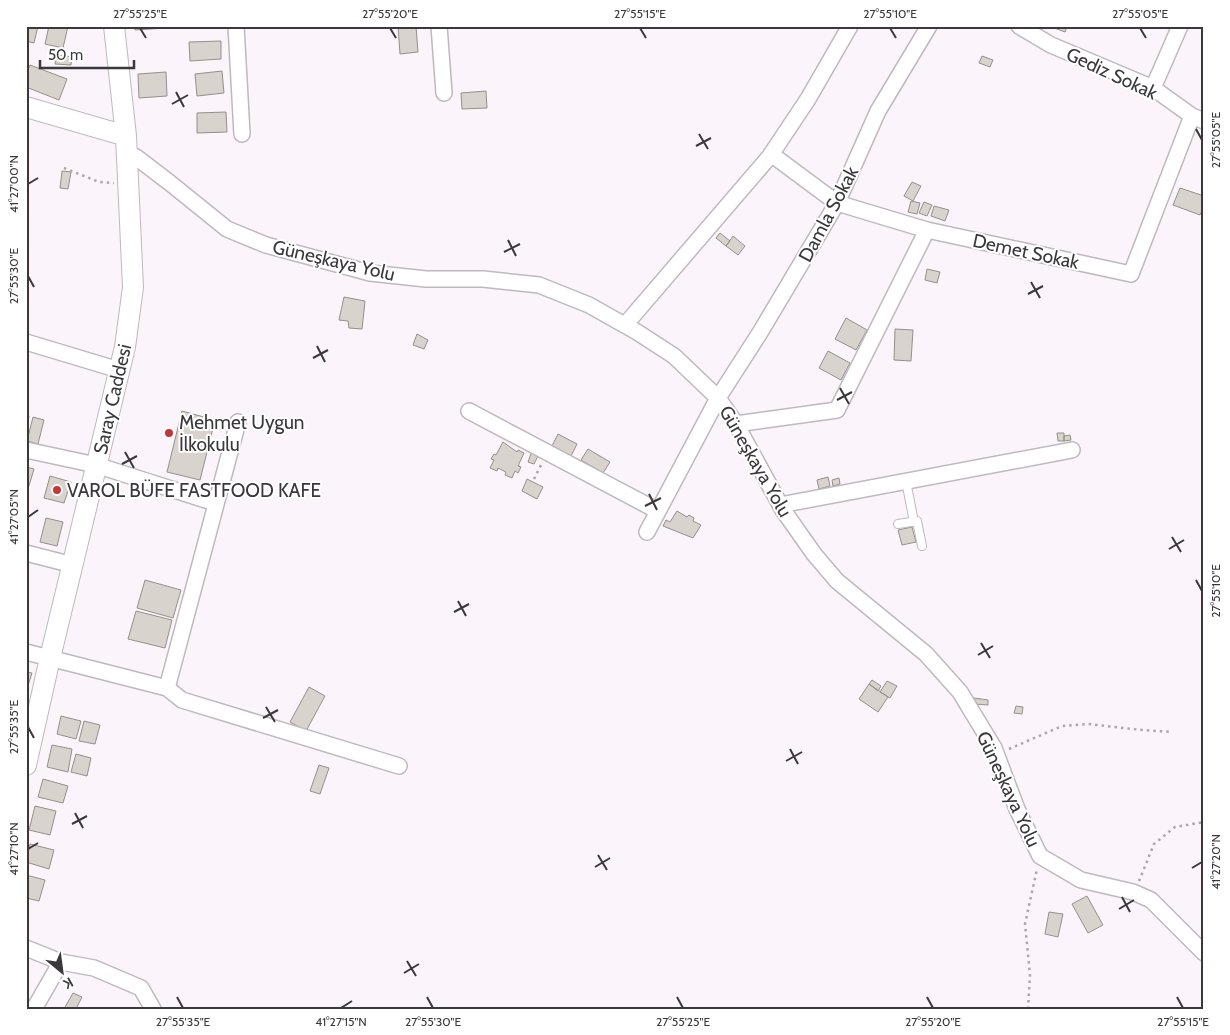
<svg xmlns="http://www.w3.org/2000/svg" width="1230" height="1035" viewBox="0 0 1230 1035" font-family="Cabin,sans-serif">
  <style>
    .building { fill: #d8d3cc; stroke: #95908a }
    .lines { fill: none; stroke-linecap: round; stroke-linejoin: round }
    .lane-casing { stroke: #bfb9bf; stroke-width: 10 }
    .street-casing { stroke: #bfb9bf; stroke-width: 18 }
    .secondary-casing { stroke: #bfb9bf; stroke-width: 22 }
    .path { stroke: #aba7ab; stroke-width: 2.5; stroke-dasharray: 2.5 4; stroke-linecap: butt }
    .lane { stroke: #fff; stroke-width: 8 }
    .street { stroke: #fff; stroke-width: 15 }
    .secondary { stroke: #fff; stroke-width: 20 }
    .ticks { fill: none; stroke: #3a383b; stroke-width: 2 }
    .poi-dot { fill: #c53639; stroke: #fff; stroke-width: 2 }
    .labels { text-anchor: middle; stroke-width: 4; stroke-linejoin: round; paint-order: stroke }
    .street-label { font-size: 19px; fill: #3a383b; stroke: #fff }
    .poi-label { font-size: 19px; fill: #3a383b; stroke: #fff; text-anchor: start }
    .neatline { fill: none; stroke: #3a383b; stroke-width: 2 }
    .ticks-label { font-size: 12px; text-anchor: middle; fill: #3a383b }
  </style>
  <rect width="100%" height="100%" fill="#fbf5fb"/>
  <path class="building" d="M26,26H38L34,43L26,41Z
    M49,26H68L63,48L45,44Z
    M134,26H166V28L135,30Z
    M398,26H416L418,52L400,54Z
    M1049,26H1067L1065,32Z
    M221,41V59L190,61L189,42Z
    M56,55L72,57L71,65L55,64Z
    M982,56L993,60L990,67L979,63Z
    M30,65L67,79L59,100L26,87V75Z
    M222,71L224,93L197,96L195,74Z
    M166,72L167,96L139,98L138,74Z
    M486,91L487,108L462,109L461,93Z
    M226,112L227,132L197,133V113Z
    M62,171L71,172L68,189L60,188Z
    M912,182L921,186L913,201L904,196Z
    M1180,188L1204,196V206L1200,215L1173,205Z
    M911,201L920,203L917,214L908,212Z
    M924,202L932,205L927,216L919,213Z
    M934,206L949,210L945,221L931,216Z
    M720,233L730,241L726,246L716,238Z
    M733,236L745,246L738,255L726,246Z
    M927,269L940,272L937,283L925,280Z
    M344,297L365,301L362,329L349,328L348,321L339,320Z
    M846,318L867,330L856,350L835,339Z
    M895,329L913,330L911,361L894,360Z
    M417,334L428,340L424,349L413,345Z
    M828,351L850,363L841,380L819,368Z
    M182,411L215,420L200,480L167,472Z
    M26,416H29L26,432Z
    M33,417L44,420L38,444L27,441Z
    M1057,433H1064V441H1058Z
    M558,434L577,444L571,456L552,446Z
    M1070,435L1071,440L1064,441V436Z
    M503,442L517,452L518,450L524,453L518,466L521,467L518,473L515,471L512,478L505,475L506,472L498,468L497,471L490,468L494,460L491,459L494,454L496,455Z
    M588,449L610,462L603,473L581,460Z
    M532,451L539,454L534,464L528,462Z
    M26,467L34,469L28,489L26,488Z
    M50,476L71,482L64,503L44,498Z
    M828,477L830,486L819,489L817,480Z
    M839,478L840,484L833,486L832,480Z
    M527,479L543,487L537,499L522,491Z
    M677,511L687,517L689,515L694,518L693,521L701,525L693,538L663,526L666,520L670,522Z
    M46,518L63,522L57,546L40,542Z
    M912,527L916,542L902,545L898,530Z
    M145,580L181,590L173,618L137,608Z
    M136,611L172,620L165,648L128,639Z
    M26,672L32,673L26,692Z
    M872,680L881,686L878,691L869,684Z
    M887,681L897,686L890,698L880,692Z
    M869,684L888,697L878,712L859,699Z
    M309,687L325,696L306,731L290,722Z
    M974,698L988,700V705L974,704Z
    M1016,706L1023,707L1022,714L1014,713Z
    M61,716L81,721L76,739L57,734Z
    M84,721L100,725L95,744L79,741Z
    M52,745L72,749L68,772L47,767Z
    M76,754L91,758L87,776L71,772Z
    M319,765L329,768L320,794L310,791Z
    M43,779L68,786L63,803L38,797Z
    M35,806L56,811L50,835L29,830Z
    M30,844L54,850L49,869L26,862Z
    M26,875L45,880L39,901L26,898Z
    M1087,896L1103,925L1088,933L1072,904Z
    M1049,912L1063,914L1058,937L1045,934Z
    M73,993L82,997L76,1009H64Z"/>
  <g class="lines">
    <g class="lane-casing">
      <path id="lane" d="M906,481L914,522
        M898,524L917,521L922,546"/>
    </g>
    <g class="street-casing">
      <path id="street" d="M236,26L242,134
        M439,26L444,93
        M1019,26L1051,45L1153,88L1192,116L1204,121
        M1153,88L1180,26
        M127,153L136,157L170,183L227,229L266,245L370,273L426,279H483L539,285L589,305L637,332L674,356L718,398L736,424L783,510L814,554L837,581L926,654L960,692L994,748L1017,809L1040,856L1081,880L1133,892L1151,900L1204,953
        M771,154L837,203L927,230L1131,274L1192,116
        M625,325L770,156L808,99L850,26
        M26,342L119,370
        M469,411L658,511
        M736,424L837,410L927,230
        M26,450L96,465L215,503
        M780,505L1072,450
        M647,532L718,398L761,331L837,203L878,111L929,26
        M26,553L73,565
        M26,652L167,688L182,700L399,766
        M167,688L238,422
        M26,948L61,962L94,968L141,988L153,1009
        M34,1009L61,962"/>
    </g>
    <g class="secondary-casing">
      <path id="secondary" d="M26,107L126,136
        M26,765L50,658L125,347L133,287L126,136L114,26"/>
    </g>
    <path class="path" d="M64,168L99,182L114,183
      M534,479L542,463
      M1009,749L1062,726L1088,724L1142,730L1172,732
      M1139,881L1154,844L1175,827L1204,822
      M1028,1009L1030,975L1025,924L1037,869"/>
    <use href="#lane" class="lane"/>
    <use href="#street" class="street"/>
    <use href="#secondary" class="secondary"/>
  </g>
  <path class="ticks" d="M140,28L146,38M390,28L396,38M640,28L646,38M890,28L896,38M1140,28L1146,38M176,92L184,107M172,104L188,95M1196,129L1202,140M699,134L708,149M696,146L711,138M28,184L38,178M508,240L516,256M504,252L520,244M28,276L34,287M1031,282L1040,298M1028,294L1043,286M317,346L325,362M313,358L328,350M840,388L849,404M837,400L852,392M125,452L134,468M122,464L137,456M649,494L657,510M645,506L661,498M28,517L38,510M1172,537L1181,552M1169,549L1184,540M1196,580L1202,591M458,601L466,616M454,612L469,604M981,643L990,658M978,655L993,646M266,707L275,722M263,718L278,710M28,727L34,738M790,749L798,764M786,761L802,752M75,813L83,828M72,824L87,816M28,849L38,843M598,855L607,870M595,867L610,858M1192,868L1202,862M1122,897L1130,912M1119,909L1134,900M407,961L416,976M404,973L419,964M177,997L183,1008M427,997L433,1008M677,997L683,1008M927,997L933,1008M1177,997L1183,1008M341,1008L352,1001"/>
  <g class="poi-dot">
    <circle cx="169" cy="433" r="5"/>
    <circle cx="57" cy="490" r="5"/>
  </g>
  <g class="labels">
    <g class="street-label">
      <text transform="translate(1112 73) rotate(25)" y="7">Gediz Sokak</text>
      <text transform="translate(828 214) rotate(-62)" y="7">Damla Sokak</text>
      <text transform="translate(1026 251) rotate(12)" y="7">Demet Sokak</text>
      <text transform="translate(334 260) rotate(13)" y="7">Güneşkaya Yolu</text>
      <text transform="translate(112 399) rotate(-77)" y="7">Saray Caddesi</text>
      <text transform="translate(756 461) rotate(60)" y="7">Güneşkaya Yolu</text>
      <text transform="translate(1009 789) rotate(65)" y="7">Güneşkaya Yolu</text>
    </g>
    <g class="poi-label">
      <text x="179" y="429">Mehmet Uygun<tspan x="179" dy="22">İlkokulu</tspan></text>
      <text x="67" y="497">VAROL BÜFE FASTFOOD KAFE</text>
    </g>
  </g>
  <rect width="1230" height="1035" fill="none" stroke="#ffffff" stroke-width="55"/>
  <g transform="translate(62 972) rotate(151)" stroke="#ffffff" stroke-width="4" paint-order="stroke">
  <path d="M0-4L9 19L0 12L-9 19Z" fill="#3a383b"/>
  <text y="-8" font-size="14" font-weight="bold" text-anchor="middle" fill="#3a383b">K</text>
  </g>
  <path d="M40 60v8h94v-8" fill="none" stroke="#3a383b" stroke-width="2.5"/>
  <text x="48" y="60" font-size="15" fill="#3a383b" stroke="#ffffff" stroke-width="4" paint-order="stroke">50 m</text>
  <rect x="28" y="28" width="1174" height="980" class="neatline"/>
  <g class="ticks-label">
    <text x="140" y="18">27°55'25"E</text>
    <text x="390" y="18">27°55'20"E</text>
    <text x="640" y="18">27°55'15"E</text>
    <text x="890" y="18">27°55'10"E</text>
    <text x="1140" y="18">27°55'05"E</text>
    <text transform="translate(1216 140) rotate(-90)" y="4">27°55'05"E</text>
    <text transform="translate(14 184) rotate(-90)" y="4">41°27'00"N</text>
    <text transform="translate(14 276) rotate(-90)" y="4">27°55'30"E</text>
    <text transform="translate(14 517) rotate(-90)" y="4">41°27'05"N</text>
    <text transform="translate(1216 591) rotate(-90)" y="4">27°55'10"E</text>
    <text transform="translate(14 727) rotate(-90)" y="4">27°55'35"E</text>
    <text transform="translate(14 849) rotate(-90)" y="4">41°27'10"N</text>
    <text transform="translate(1216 862) rotate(-90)" y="4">41°27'20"N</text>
    <text x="183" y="1026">27°55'35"E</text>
    <text x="341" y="1026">41°27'15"N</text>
    <text x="433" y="1026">27°55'30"E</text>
    <text x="683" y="1026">27°55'25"E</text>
    <text x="933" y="1026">27°55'20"E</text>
    <text x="1183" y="1026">27°55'15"E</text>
  </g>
</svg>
